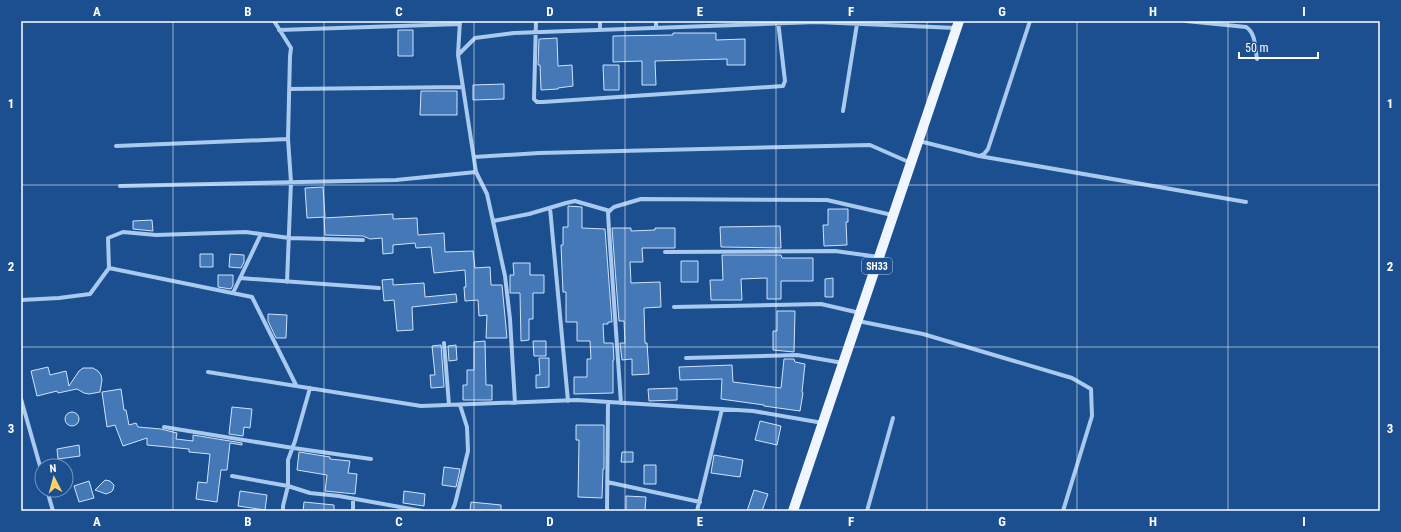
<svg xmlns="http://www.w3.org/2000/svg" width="1401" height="532" viewBox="0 0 1401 532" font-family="'Roboto Condensed',sans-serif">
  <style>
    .building { fill: #4478b7; stroke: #cfe3fa }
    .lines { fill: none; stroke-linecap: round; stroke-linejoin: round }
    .street { stroke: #a9c9ee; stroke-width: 4 }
    .primary { stroke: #f0f6ff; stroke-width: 10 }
    .grid { fill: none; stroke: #fff; stroke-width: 1; stroke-opacity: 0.55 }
    .labels { text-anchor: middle; stroke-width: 3; stroke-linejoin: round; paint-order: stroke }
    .shield { fill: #1b4f8f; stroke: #bbcadd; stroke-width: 1 }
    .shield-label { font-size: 10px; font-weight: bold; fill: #fff }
    .neatline { fill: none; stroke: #fff; stroke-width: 1.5 }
    .grid-label { font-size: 13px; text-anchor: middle; font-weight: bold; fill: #fff }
  </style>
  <rect width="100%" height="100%" fill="#1b4f8f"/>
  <path class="building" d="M398,30H413V56H398Z
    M673,33H716V40L745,39V65H727V59L655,61L656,85H642V61L613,62V36L673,35Z
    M557,38L558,66L572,65L573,86L558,88V89L541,90L540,65H538L539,39Z
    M603,65H619V90H604Z
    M504,84V99L473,100V85Z
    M421,91H457V115H420Z
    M323,187L325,217L307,218L305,188Z
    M568,206L582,207V228L605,229L612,322H608V324H603L604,343H613L614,360H613V393L574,394V377H587V359H591L590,341H577V322H566V292H563L561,245H563V227H568Z
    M828,209H848V222H846L847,245L824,246L823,225H828Z
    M393,214V219L417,218L418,235L444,233L445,252L473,251L475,268L490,267L491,285H502L507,338H486L487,315L479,316L478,300L465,301L464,287H466L465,270L434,273L431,247L416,248L415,243L393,245V253L383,254L382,238L370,239L363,236L325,235L324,218Z
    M152,220L153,231L133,229V221Z
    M780,226L781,248L721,247L720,227Z
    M612,228H631V231L655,230V228H675V248H642L643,262H630L631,283L660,282L661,307L644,308L645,343H647L649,374L632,375V359L622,360L620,343H625L624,321H619Z
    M200,254H213V267H200Z
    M230,254L244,255V262L241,268L229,267Z
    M722,255H781L782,258H813V281H781V299H767V278L741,279L742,300H711L710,280H723Z
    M681,261H698V282H681Z
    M513,263H530V275H544V293H533V319H529V340L521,341L520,293H510V275H514Z
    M218,275H233V285L231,289L218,287Z
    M833,278V297H825V279Z
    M393,279V285L424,283L425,297L456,294L457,302L412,307L413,330L397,331L394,300L384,301L382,280Z
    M777,311H795L794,352L773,350V331H777Z
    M268,314L287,315L286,338H276L268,321Z
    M485,341L486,385H492V400H463V385H467V370H474V342Z
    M533,341H546V356H534Z
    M441,345L444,387L431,388L430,375H435L432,346Z
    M456,345L457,360L449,361L448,346Z
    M539,358H549V387L536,388V375H540Z
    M784,359H794L795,362L805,364L802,392L803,393L800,411L764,406V405L721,399L722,379L680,380L679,367L732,365L733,382L781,388Z
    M48,367L50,375L66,371L69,386L79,371L83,368H93L98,371L101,375L102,380L100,392L89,394L84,393L77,389L58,393L57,391L37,396L31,371Z
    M677,388V400L649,401L648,389Z
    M121,389L124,410H126L129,425L136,423L138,427L161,429L177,433L176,439L193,441V435L242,443V445L230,443L227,470H221L217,502L196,499L198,482L207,483L210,454L189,452V449L147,445V438L123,446L115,425L107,427L102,392Z
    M232,407L252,409L250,428L244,427L243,436L229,434Z
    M65 419a7 7 0 1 1 14 0a7 7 0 1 1-14 0Z
    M760,421L781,426L777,445L755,440Z
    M576,425H604V469H603L602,498L578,497L579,440H576Z
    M79,445L80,456L58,459L57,449Z
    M299,452L330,457V459L350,461L348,473L357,474L355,494L325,491L327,475L297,470Z
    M622,452H633V462H621Z
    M714,455L743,460L740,477L711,473Z
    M644,465H656V484H644Z
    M444,467L460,469L456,487L442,485Z
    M105,480L110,481L114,485L113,490L111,492L106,494L95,490Z
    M89,481L94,498L79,502L74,486Z
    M754,490L768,494L762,511H747Z
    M240,491L267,495L265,510L238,506Z
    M404,491L425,494L424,506L403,503Z
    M626,496L646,497L645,511H626Z
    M304,502L334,505V511H303Z
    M471,502L501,505V511H470Z"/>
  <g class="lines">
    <path class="street" d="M274,21L291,48L290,56L288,139L291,182L287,282
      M536,21L534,99L537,102H543L783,86L785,81L778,21
      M1186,21L1246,27C1256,33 1255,48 1257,59
      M656,28V21
      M279,30L460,24
      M600,30V21
      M458,54L460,21
      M289,89L463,87
      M843,111L857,24
      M919,141L979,156L984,154L988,149L1030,21
      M116,146L288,139
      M979,156L1246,202
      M474,157L539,153L870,145L911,163
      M120,186L396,180L476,172
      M550,208L568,401
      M493,221L529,214L566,203L575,201L610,211
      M665,252L835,251L879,257
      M109,268L252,297L296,385
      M240,278L379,288
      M233,293L261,234
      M21,300L59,298L90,294L109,268L108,238L123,232L156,235L246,232L289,238L363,240
      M674,307L821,304L860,313
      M858,321L923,334L1072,378L1091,389L1092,416L1063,511
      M444,343L449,405
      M686,358L797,355L843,363
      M208,372L421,406L577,400L753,411L823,423
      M21,399L42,473
      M515,403L510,319L505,276L487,194L476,172L458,55L475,38L514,33L816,22L956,28
      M621,403L609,230L608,212L614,207L641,199L827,200L892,215
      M164,427L293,448L371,459
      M232,476L288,486L310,493L339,496L422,511
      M607,482L700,502
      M47,490L53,511
      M353,499V511
      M283,511V506L288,486V460L295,441L310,388
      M452,511L455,504L468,451L467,427L460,405
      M607,511L608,402
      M697,511L722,409
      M867,511L893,418"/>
    <path class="primary" d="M793,511L959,21"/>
  </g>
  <path class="grid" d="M173,21V511M324,21V511M474,21V511M625,21V511M776,21V511M927,21V511M1077,21V511M1228,21V511M21,185H1380M21,347H1380"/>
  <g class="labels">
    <rect class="shield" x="862" y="258" width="30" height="16" rx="3"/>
    <g class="shield-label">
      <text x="877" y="270">SH33</text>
    </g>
  </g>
  <rect width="1401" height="532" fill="none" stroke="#1b4f8f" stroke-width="44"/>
  <g transform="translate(54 478) rotate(354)"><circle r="19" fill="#1b4f8f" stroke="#7695bc"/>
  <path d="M0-3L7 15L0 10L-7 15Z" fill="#ffd166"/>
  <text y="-6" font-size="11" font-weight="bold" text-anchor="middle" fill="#ffffff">N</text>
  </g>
  <path d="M1239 52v6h79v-6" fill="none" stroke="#ffffff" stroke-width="2"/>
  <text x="1245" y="52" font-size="12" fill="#ffffff" stroke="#1b4f8f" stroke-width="3" paint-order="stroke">50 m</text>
  <rect x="22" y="22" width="1357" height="488" class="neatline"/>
  <g class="grid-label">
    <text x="97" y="16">A</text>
    <text x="248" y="16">B</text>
    <text x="399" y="16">C</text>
    <text x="550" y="16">D</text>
    <text x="700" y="16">E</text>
    <text x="851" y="16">F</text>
    <text x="1002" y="16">G</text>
    <text x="1153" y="16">H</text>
    <text x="1304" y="16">I</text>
    <text x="11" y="108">1</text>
    <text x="1390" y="108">1</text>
    <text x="11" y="271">2</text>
    <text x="1390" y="271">2</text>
    <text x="11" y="433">3</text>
    <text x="1390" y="433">3</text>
    <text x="97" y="526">A</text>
    <text x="248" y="526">B</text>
    <text x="399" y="526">C</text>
    <text x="550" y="526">D</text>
    <text x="700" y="526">E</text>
    <text x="851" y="526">F</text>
    <text x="1002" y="526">G</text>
    <text x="1153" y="526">H</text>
    <text x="1304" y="526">I</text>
  </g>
</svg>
